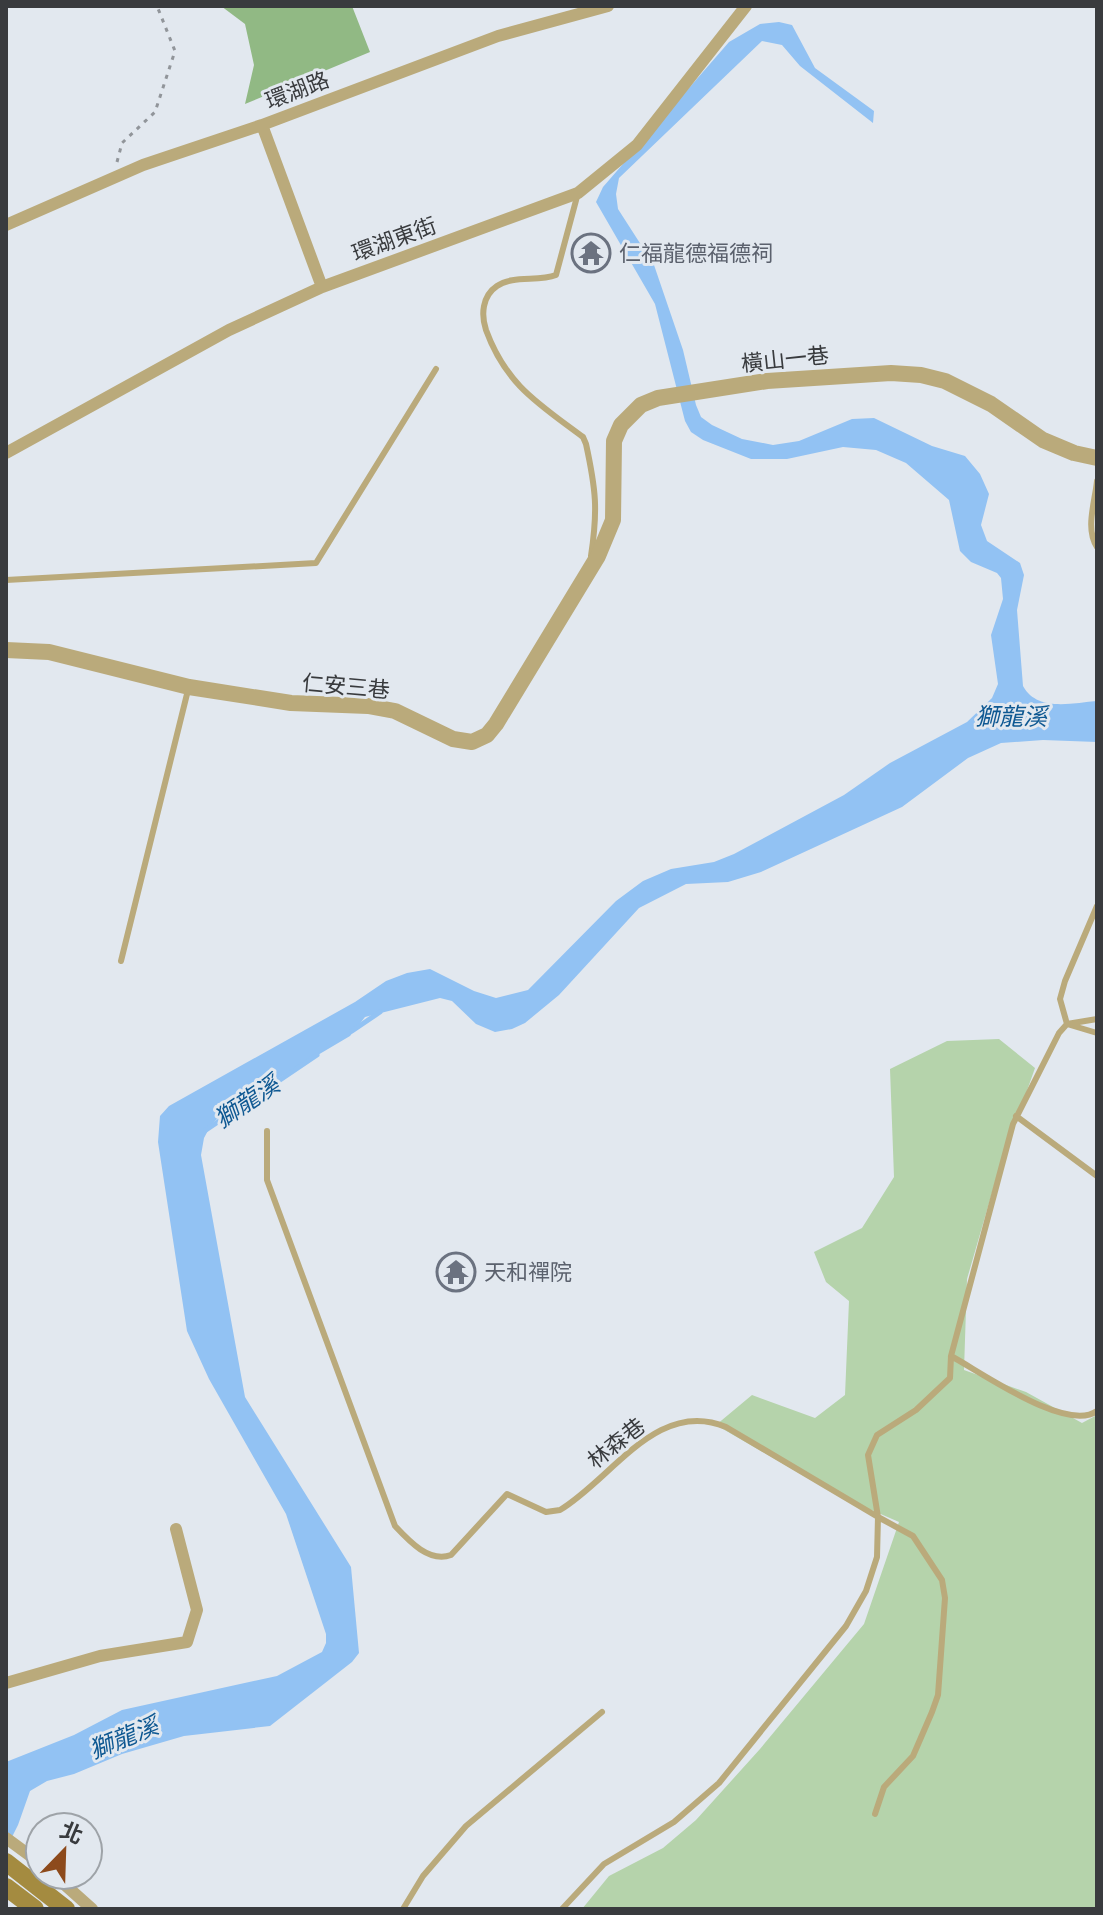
<svg xmlns="http://www.w3.org/2000/svg" width="1103" height="1915" viewBox="0 0 1103 1915" font-family="Merriweather,'Noto Sans TC',serif">
  <style>
    .green { fill: #b5d3ab }
    .forest { fill: #91b984 }
    .water { fill: #92c2f3 }
    .lines { fill: none; stroke-linecap: round; stroke-linejoin: round }
    .stream { stroke: #92c2f3; stroke-width: 5 }
    .path { stroke: #91959a; stroke-width: 3; stroke-dasharray: 4 6; stroke-linecap: butt }
    .service { stroke: #baaa7b; stroke-width: 6 }
    .minor { stroke: #baaa7b; stroke-width: 12 }
    .tertiary { stroke: #baaa7b; stroke-width: 16 }
    .secondary { stroke: #a48b40; stroke-width: 18 }
    .labels { text-anchor: middle; stroke-width: 6; stroke-linejoin: round; paint-order: stroke }
    .street-label { font-size: 22px; fill: #393b3e; stroke: #e2e8ef }
    .worship-label { font-size: 22px; fill: #5b616d; stroke: #e2e8ef; text-anchor: start }
    .water-label { font-size: 24px; font-style: italic; fill: #0e5892; stroke: #e2e8ef }
  </style>
  <rect width="100%" height="100%" fill="#e2e8ef"/>
  <path class="green" d="M999,1039L1035,1068L998,1172L967,1279L964,1370L1026,1392L1082,1423L1097,1415V1909H582L609,1876L663,1848L696,1820L760,1749L864,1624L899,1522L837,1495L716,1425L752,1395L815,1418L845,1395L849,1301L826,1282L814,1252L862,1228L894,1177L890,1069L947,1041Z"/>
  <path class="forest" d="M221,6H352L370,52L245,104L254,65L245,24Z"/>
  <path class="water" d="M779,22L792,25L815,68L874,111L873,123L800,66L782,45L762,41L619,178L616,194L618,209L654,265L683,350L696,405L701,417L712,425L742,439L773,445L799,441L852,419L874,418L932,446L965,456L980,474L989,494L981,525L987,541L1020,563L1024,575L1017,610L1023,686C1037,712 1072,703 1097,701V742L1043,740L1001,743L968,758L902,807L761,872L728,882L686,884L639,908L559,995L525,1023L512,1029L495,1032L476,1024L452,1001L440,998L365,1017L350,1036L235,1104L221,1115L211,1125L204,1138L201,1155L245,1397L351,1567L359,1653L352,1662L270,1726L184,1736L122,1754L74,1774L47,1781L30,1791L18,1825L6,1849V1762L74,1735L122,1710L277,1676L322,1652L326,1643V1634L286,1514L209,1379L187,1331L158,1142L160,1116L169,1106L355,1002L386,981L407,973L430,969L474,991L496,998L528,990L616,901L643,881L671,869L714,862L734,854L844,795L890,763L967,722L992,698L998,684L991,635L1003,599L1001,578L997,573L971,562L960,551L949,500L906,463L876,450L843,447L787,459H751L703,440L691,432L685,421L655,304L596,202L603,187L729,42L760,24Z"/>
  <g class="lines">
    <path class="stream" d="M352,1031L380,1012
      M206,1130L317,1055"/>
    <path class="path" d="M117,162L122,143L155,112L175,51L157,6"/>
    <path class="service" d="M578,193L556,275C538,282 513,275 497,286C482,296 481,315 486,330C506,385 539,404 583,437L586,444C596,490 598,510 591,556
      M1097,481C1095,502 1085,529 1097,547
      M6,580L316,563L436,369
      M1097,906L1065,981L1060,999L1067,1024L1097,1033
      M121,961L188,690
      M1016,1116L1097,1176
      M267,1131V1180L395,1526C409,1541 429,1563 451,1555L507,1494L546,1512L560,1510C612,1479 657,1398 726,1427L878,1517L877,1557L866,1591L846,1626L719,1783L674,1822L604,1864L562,1909
      M951,1356C981,1372 1066,1433 1097,1411
      M875,1814L884,1787L913,1756L932,1712L938,1695L945,1598L942,1580L913,1536L878,1517L868,1455L877,1435L916,1410L950,1378L951,1356L1013,1124L1059,1033L1067,1024L1097,1019
      M403,1909L423,1876L466,1826L602,1712"/>
    <path class="minor" d="M262,125L322,287
      M6,225L143,165L262,125L498,36L608,6
      M6,453L229,330L322,287L578,193L637,145L746,6
      M6,1683L100,1656L187,1642L197,1610L176,1529
      M6,1838L40,1863
      M54,1875L92,1909"/>
    <path class="tertiary" d="M6,650L49,652L189,687L291,703L368,706L395,711L453,739L472,742L487,735L496,724L598,556L613,520L614,441L621,425L641,405L658,398L767,381L891,373L921,375L945,381L991,404L1043,440L1074,453L1097,458"/>
    <path class="secondary" d="M6,1862L66,1909
      M6,1887L35,1909"/>
  </g>
  <defs>
    <g id="temple-ring" transform="scale(2)"><circle r="9.5" fill="#e2e8ef" stroke="#6b7280" stroke-width="1.5"/><path d="M0-6L5-2H3V0L6.5 2.5H4V6H1.5V3h-3V6H-4V2.5H-6.5L-3 0V-2H-5Z" fill="#6b7280"/></g>
  </defs>
  <g fill-rule="evenodd">
    <use href="#temple-ring" x="591" y="253"/>
    <use href="#temple-ring" x="456" y="1272"/>
  </g>
  <g class="labels">
    <g class="street-label">
      <text transform="translate(297 90) rotate(-21)" y="8">環湖路</text>
      <text transform="translate(394 239) rotate(-20)" y="8">環湖東街</text>
      <text transform="translate(785 359) rotate(-6)" y="8">橫山一巷</text>
      <text transform="translate(346 686) rotate(5)" y="8">仁安三巷</text>
      <text transform="translate(616 1443) rotate(-38)" y="8">林森巷</text>
    </g>
    <g class="worship-label">
      <text x="619" y="261">仁福龍德福德祠</text>
      <text x="484" y="1280">天和禪院</text>
    </g>
    <g class="water-label">
      <text x="1011" y="725">獅龍溪</text>
      <text transform="translate(247 1102) rotate(-34)" y="8">獅龍溪</text>
      <text transform="translate(124 1738) rotate(-22)" y="8">獅龍溪</text>
    </g>
  </g>
  <rect width="1103" height="1915" fill="none" stroke="#393b3e" stroke-width="16"/>
  <g transform="translate(64 1851) rotate(23)"><circle r="38" fill="#e2e8ef" stroke="#9ea3a8" stroke-width="2"/>
  <path d="M0-6L14 30L0 20L-14 30Z" fill="#8d4a1c"/>
  <text y="-12" font-size="22" font-weight="bold" text-anchor="middle" fill="#393b3e">北</text>
  </g>
</svg>
